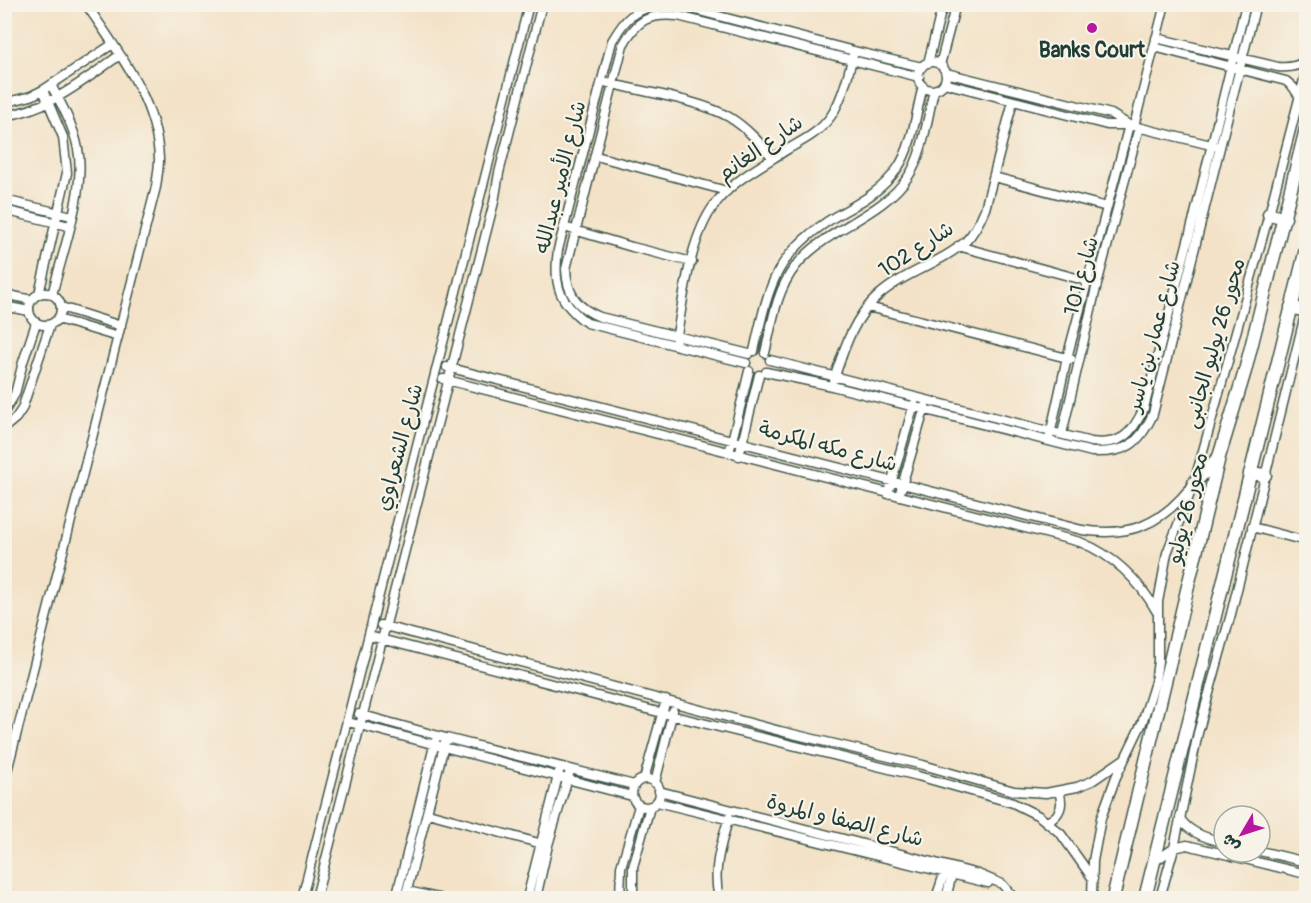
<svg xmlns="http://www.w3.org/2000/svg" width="1311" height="903" viewBox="0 0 1311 903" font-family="Pangolin,'Playpen Sans Arabic',sans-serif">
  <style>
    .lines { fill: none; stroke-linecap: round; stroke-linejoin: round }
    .minor-casing { stroke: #3f564a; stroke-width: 11 }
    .highway-casing { stroke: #3f564a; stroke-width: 15 }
    .minor { stroke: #fff; stroke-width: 8 }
    .highway { stroke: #fff; stroke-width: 12 }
    .poi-dot { fill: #b5179e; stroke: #f7f3e8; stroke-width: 2 }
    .labels { text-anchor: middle; stroke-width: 4.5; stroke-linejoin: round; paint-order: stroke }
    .poi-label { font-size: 21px; font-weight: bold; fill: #1f3d34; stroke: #f7f3e8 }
    .street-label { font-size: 21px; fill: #1f3d34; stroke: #f7f3e8 }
  </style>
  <rect width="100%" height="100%" fill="#f7f3e8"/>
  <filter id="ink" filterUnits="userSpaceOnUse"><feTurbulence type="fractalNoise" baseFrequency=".0167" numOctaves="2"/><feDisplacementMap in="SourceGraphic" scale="12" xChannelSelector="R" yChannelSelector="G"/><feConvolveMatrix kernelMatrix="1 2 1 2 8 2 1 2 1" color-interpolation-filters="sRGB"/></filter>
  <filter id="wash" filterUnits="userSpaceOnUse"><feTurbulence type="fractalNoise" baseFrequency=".008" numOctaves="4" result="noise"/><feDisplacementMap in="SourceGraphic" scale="24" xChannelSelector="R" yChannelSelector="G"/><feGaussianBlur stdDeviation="1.35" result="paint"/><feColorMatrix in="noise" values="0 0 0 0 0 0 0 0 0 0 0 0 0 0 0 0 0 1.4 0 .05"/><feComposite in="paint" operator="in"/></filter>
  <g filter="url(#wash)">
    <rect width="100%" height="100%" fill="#f3e2c7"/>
  </g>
  <g filter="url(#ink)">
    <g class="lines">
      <g class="minor-casing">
        <path id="minor" d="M659,4C632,12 626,17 612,41L558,250C553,284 559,303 587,323L746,363
          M661,4L680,6L854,51L922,67
          M1156,38L1278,67C1289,68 1298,67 1306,60
          M1154,47L1286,81L1293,87L1299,96
          M918 76a14 14 0 1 1 28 0a14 14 0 1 1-28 0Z
          M928,63L943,4
          M940,65L956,4
          M946,73L1111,114L1129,125
          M608,83C643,92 700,100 729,117C747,128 760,143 773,158
          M944,83L1107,125H1129L1215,146
          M51,85C62,105 74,127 78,149C86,189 62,254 52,295
          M4,103L31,96L43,90L113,44
          M4,116C50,109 84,80 120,55
          M1134,126L1165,4
          M596,156L727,191
          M994,177L1107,207
          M4,200L72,216
          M4,210L69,226
          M564,227L632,247L692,262
          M958,246L1091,282
          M29 309a16 16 0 1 1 32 0a16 16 0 1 1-32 0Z
          M4,294L32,300
          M39,294L67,173L63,137L43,90
          M4,306L29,311
          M61,307L121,326
          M868,307L1071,359
          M58,319L118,337
          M676,340C684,297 689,239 715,204C733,180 763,165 788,149C804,140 820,132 831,116C843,98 849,72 854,51
          M754,351C769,285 774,254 836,216C859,203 882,191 897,169C913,146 916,112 923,86
          M765,353C772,324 776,291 795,267C825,228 880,218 908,177C923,156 928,115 934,90
          M749,354L600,317C577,308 567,294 566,269L623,45C637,20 649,13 678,16L919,77
          M770,360L1091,442C1121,446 1132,434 1144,408L1195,214L1246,4
          M447,367L1082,530C1129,537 1159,526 1190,488
          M766,372L832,386L1092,452C1126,453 1139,445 1153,414L1256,4
          M443,379L1080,542C1115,556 1139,580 1157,612
          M834,379C844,348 854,317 879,295C905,272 942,263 966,241C975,232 980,221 985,209L1013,101
          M4,412L15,394L23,362L36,323
          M4,428L16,418L22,409L50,325
          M1062,434L1096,288L1139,127
          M1050,435L1067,358L1129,125
          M729,453L749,371
          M739,456L759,375
          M888,494L914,404
          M899,496L925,407
          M1252,527L1306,541
          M381,625L780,731L923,765L1014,791L1046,793L1077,787L1092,781L1124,759
          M369,636L662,713L918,776L1013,803L1039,816L1061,834L1093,879
          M359,714L446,738L634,785
          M348,722L632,796
          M644,779L666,700
          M632 793a14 14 0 1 1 28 0a14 14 0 1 1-28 0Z
          M4,783L156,187C157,178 159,169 159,159C157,100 118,52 86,4
          M655,783L673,711
          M659,791L978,874L1002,884L1014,898
          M657,802L988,883
          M428,813L546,845
          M1180,818C1188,833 1209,839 1224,842
          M1047,822C1060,816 1064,805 1059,792
          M1260,851L1306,862
          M1154,862L1174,848L1187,845L1306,874
          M407,891L439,898
          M302,898L529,4
          M316,898L494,202L499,173L542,4
          M396,898L435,742
          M405,898L445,742
          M527,898L559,772
          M536,898L548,845L569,774
          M620,898L621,867L639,806
          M633,898V867L650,807
          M719,898C712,870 721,844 729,817
          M936,898L946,868
          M946,898L953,870
          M1092,898L1093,861L1101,818L1116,777L1142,723L1155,682L1158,661V602L1167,553L1194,483L1269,214L1306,72
          M1160,898L1174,848L1198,733L1231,614L1306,311"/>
      </g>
      <g class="highway-casing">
        <path id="highway" d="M1269,214L1285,218
          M1291,307L1306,311
          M1250,473L1265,475
          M1194,483L1218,458
          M1113,898L1219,457L1245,371L1306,129
          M1145,898L1306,249"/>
      </g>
      <use href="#minor" class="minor"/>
      <use href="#highway" class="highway"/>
    </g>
  </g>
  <circle class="poi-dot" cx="1092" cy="28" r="6"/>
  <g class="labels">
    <g class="poi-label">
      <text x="1092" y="57">Banks Court</text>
    </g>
    <g class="street-label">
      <text transform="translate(760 148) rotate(-35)" y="7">شارع الغانم</text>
      <text transform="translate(560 177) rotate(-76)" y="7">شارع الأمير عبدالله</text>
      <text transform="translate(916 249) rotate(-33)" y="7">شارع 102</text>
      <text transform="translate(1081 276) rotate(-75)" y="7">شارع 101</text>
      <text transform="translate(1153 336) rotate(-75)" y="7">شارع عمار بن ياسر</text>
      <text transform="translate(1214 343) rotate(-74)" y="7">محور 26 يوليو الجانبى</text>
      <text transform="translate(828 446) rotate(15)" y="7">شارع مكه المكرمة</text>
      <text transform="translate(399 447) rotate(-75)" y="7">شارع الشعراوي</text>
      <text transform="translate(1187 508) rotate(-76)" y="7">محور 26 يوليو</text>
      <text transform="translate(845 820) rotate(14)" y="7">شارع الصفا و المروة</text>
    </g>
  </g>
  <rect width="1311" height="903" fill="none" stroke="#f7f3e8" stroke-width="24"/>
  <g transform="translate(1242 834) rotate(231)"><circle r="28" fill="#f7f3e8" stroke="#a1aaa0" stroke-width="1.5"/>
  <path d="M0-4.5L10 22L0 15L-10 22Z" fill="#b5179e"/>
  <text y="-9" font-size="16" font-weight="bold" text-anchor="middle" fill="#1f3d34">ش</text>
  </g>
</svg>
